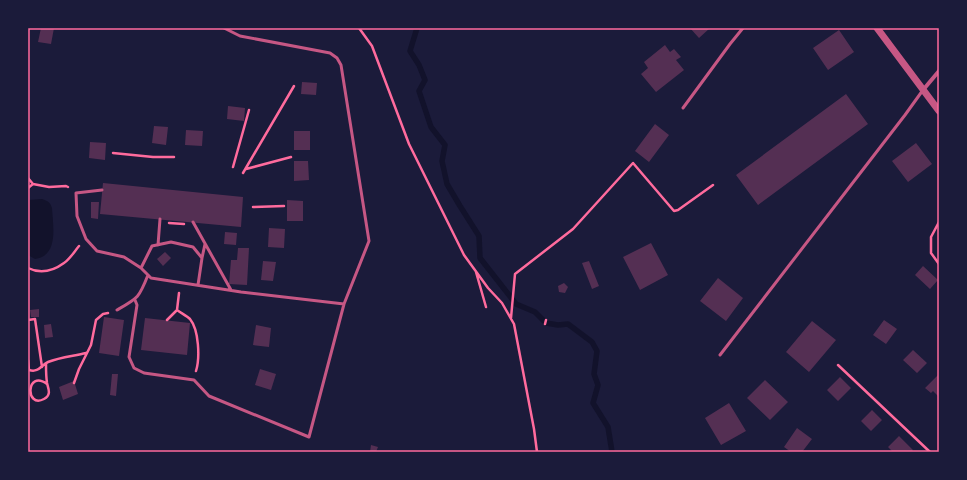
<svg xmlns="http://www.w3.org/2000/svg" width="967" height="480" viewBox="0 0 967 480" font-family="'Alegreya Sans',sans-serif">
  <style>
    .water { fill: #12122b }
    .lines { fill: none; stroke-linecap: round; stroke-linejoin: round }
    .stream { stroke: #12122b; stroke-width: 5.5 }
    .building { fill: #542f53 }
    .path { stroke: #ff6b9d; stroke-width: 2.5 }
    .service { stroke: #c65784; stroke-width: 3 }
    .minor { stroke: #c65784; stroke-width: 4 }
    .tertiary { stroke: #c65784; stroke-width: 7 }
    .neatline { fill: none; stroke: #ff6b9d; stroke-width: 1.5 }
  </style>
  <rect width="100%" height="100%" fill="#1b1b3a"/>
  <path class="water" d="M42,199C48,201 50,202 52,208C53,226 59,256 35,259L28,255V200Z"/>
  <g class="lines">
    <path class="stream" d="M417,28L410,51L419,65L425,80L419,91L431,127L445,145L442,161L447,184L460,206L479,236L480,258L516,304L535,312L546,323L558,325L568,324L592,342L597,351L594,374L598,385L593,403L608,427L612,452"/>
  </g>
  <path class="building" d="M41,28H54L51,44L38,42Z
    M690,28H710L699,38Z
    M839,30L854,52L828,70L813,48Z
    M665,45L670,52L674,49L681,57L676,60L684,70L656,92L641,74L648,68L644,62Z
    M302,82L317,83L316,95L301,94Z
    M846,94L868,124L758,205L736,175Z
    M228,106L245,108L244,121L227,119Z
    M655,124L669,135L649,162L635,151Z
    M154,126L168,127L166,145L152,143Z
    M186,130L203,131L202,146L185,145Z
    M294,131H310V150H294Z
    M90,142L106,143L105,160L89,158Z
    M916,143L932,164L908,182L892,161Z
    M294,161H308L309,180L294,181Z
    M103,183L243,197L241,227L100,214Z
    M287,200L303,201V221H287Z
    M91,202H99L98,219L91,218Z
    M269,228L285,229L284,248L268,247Z
    M225,232L237,233L236,245L224,244Z
    M651,243L668,275L640,290L623,257Z
    M238,248H249L247,285L229,284L231,260H237Z
    M165,252L171,258L163,266L157,259Z
    M263,261L276,262L273,281L261,280Z
    M589,261L599,286L592,289L582,263Z
    M923,266L938,280L930,289L915,275Z
    M718,278L743,298L726,321L700,301Z
    M564,283L568,287L565,293L559,292L558,286Z
    M39,309V317H31L30,310Z
    M104,317L124,320L119,356L99,353Z
    M145,318L190,323L187,355L141,350Z
    M884,320L897,329L886,344L873,335Z
    M812,321L836,340L809,372L786,352Z
    M51,324L53,337L45,338L44,325Z
    M256,325L271,328L269,347L253,345Z
    M913,350L927,363L917,373L903,360Z
    M260,369L276,374L271,390L255,385Z
    M112,374H118L116,396L110,395Z
    M938,375L939,376V397L933,391L931,393L925,388Z
    M840,377L851,388L838,401L827,390Z
    M765,380L788,402L770,420L747,398Z
    M74,381L78,394L63,400L59,387Z
    M729,403L746,431L721,445L705,418Z
    M872,410L882,420L871,431L861,421Z
    M797,428L812,439L802,452H791L784,447Z
    M899,436L913,450L911,452H893L888,447Z
    M371,445L378,447L376,452H370Z"/>
  <g class="lines">
    <path class="path" d="M359,28L372,46L409,144L464,255L488,288L502,303L514,324L534,429L537,452
      M113,153L153,157H174
      M233,167L249,110
      M246,169L291,157
      M243,173L294,86
      M28,178L33,184L49,187L66,186L68,187
      M28,188L33,184
      M253,207L284,206
      M939,222L931,237V253L939,264
      M169,223L184,224
      M28,268C40,274 53,271 64,263C70,259 74,252 79,246
      M476,272L486,307
      M177,310C181,313 187,316 190,319C199,330 200,358 196,371
      M511,318L515,274L573,229L633,163L674,211L678,210L713,185
      M28,320L35,319L42,367
      M167,320L177,310L179,293
      M545,324L546,320
      M28,360L29,370C39,373 41,365 48,362C60,357 74,356 86,353
      M46,364C46,370 46,376 47,383C48,388 52,395 44,399C25,409 26,369 47,384
      M838,365L930,452
      M74,383L79,369L91,345L96,320L103,314L108,313"/>
    <path class="service" d="M683,108L730,44L743,28
      M102,190L76,193L77,216L86,239L97,251L124,257L141,268
      M193,222L231,290
      M158,245L160,219
      M202,258L205,244
      M198,285L202,258L193,247L171,242L152,246L141,268L151,278L241,292L344,304
      M135,300L137,305L129,357L134,368L144,373L194,380L209,396L309,437L344,304L369,241L341,65L337,58L330,53L240,36L224,28
      M117,310C138,298 139,298 148,275
      M720,355L905,115L923,90"/>
    <path class="minor" d="M923,90L939,71"/>
    <path class="tertiary" d="M877,28L939,111"/>
  </g>
  <rect width="967" height="480" fill="none" stroke="#1b1b3a" stroke-width="58"/>
  <rect x="29" y="29" width="909" height="422" class="neatline"/>
</svg>
